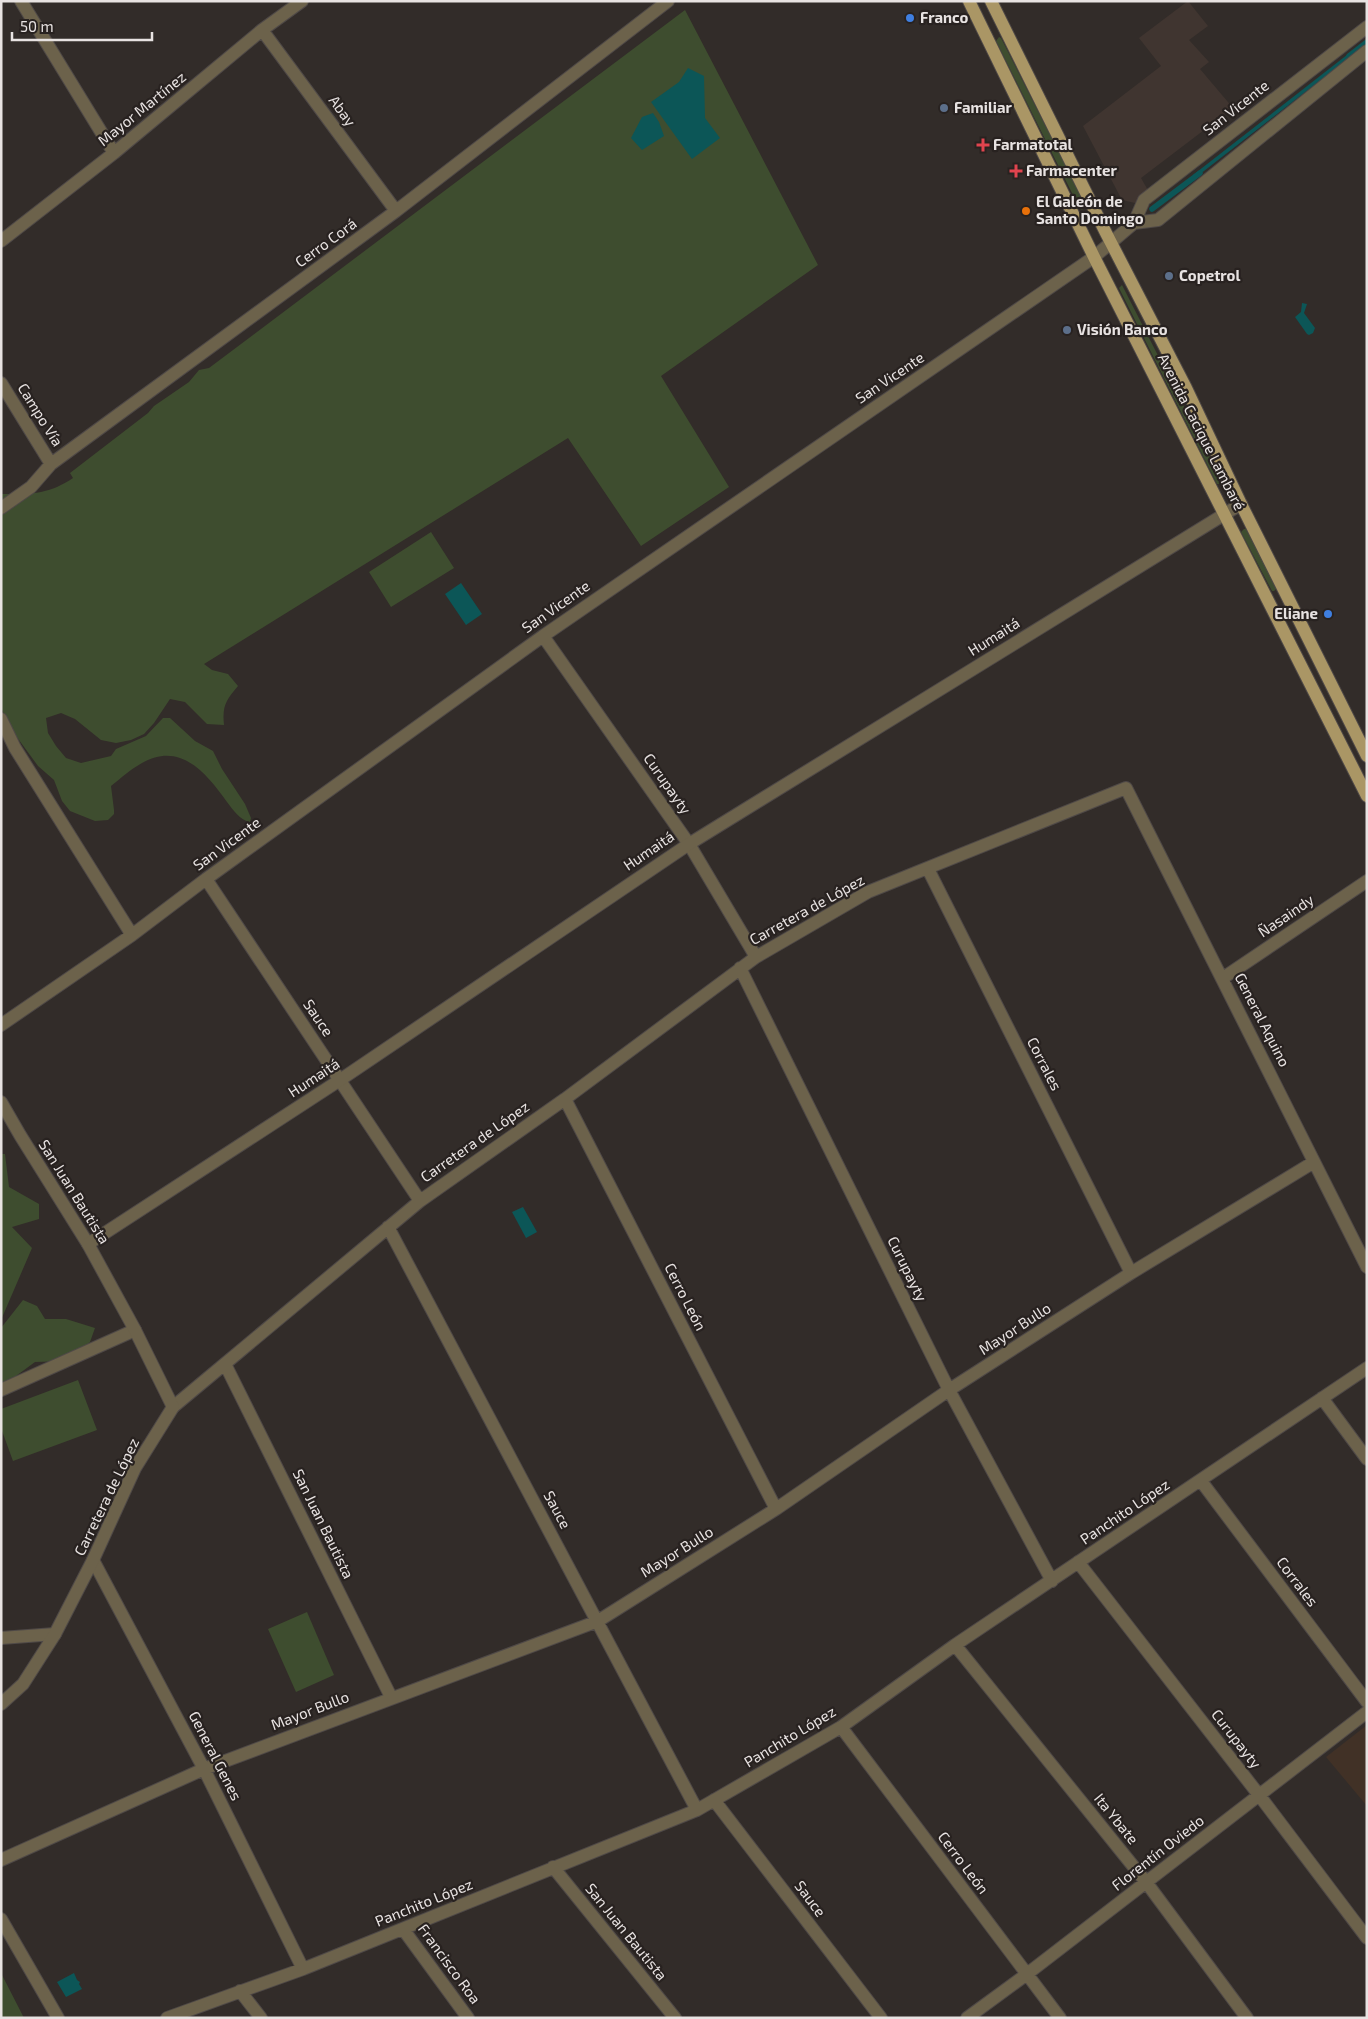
<svg xmlns="http://www.w3.org/2000/svg" width="1368" height="2019" viewBox="0 0 1368 2019" font-family="'Exo 2',sans-serif">
  <style>
    .built { fill: #403530 }
    .education { fill: #413126 }
    .green { fill: #3e4d2f }
    .water { fill: #0c5657 }
    .lines { fill: none; stroke-linecap: round; stroke-linejoin: round }
    .stream { stroke: #0c5657; stroke-width: 5.5 }
    .minor-casing { stroke: #4f4947; stroke-width: 14 }
    .tertiary-casing { stroke: #4f4947; stroke-width: 14 }
    .primary-casing { stroke: #4f4947; stroke-width: 14 }
    .minor { stroke: #6c624b; stroke-width: 12 }
    .tertiary { stroke: #6c624b; stroke-width: 12 }
    .primary { stroke: #aa9665; stroke-width: 12 }
    .shop-dot { fill: #3f7fe0; stroke: #282220; stroke-width: 2 }
    .service-dot { fill: #5c6f8a; stroke: #282220; stroke-width: 2 }
    .health-dot { fill: #e0444e; stroke: #282220; stroke-width: 2 }
    .food-dot { fill: #e8710a; stroke: #282220; stroke-width: 2 }
    .labels { text-anchor: middle; stroke-width: 4.5; stroke-linejoin: round; paint-order: stroke }
    .poi-label { font-size: 15px; font-weight: bold; fill: #e8e3e2; stroke: #282220; text-anchor: start }
    .street-label { font-size: 15px; fill: #e8e3e2; stroke: #282220 }
  </style>
  <rect width="100%" height="100%" fill="#322c29"/>
  <path class="built" d="M1188,1L1208,26L1189,40L1209,62L1200,69L1233,108L1141,178L1149,192L1135,203L1122,200L1083,126L1161,66L1139,38Z"/>
  <path class="education" d="M1367,1725V1806L1326,1757Z"/>
  <path class="green" d="M685,10L818,265L661,376L729,487L641,546L568,438L204,664L212,670L228,674L238,686C226,700 222,706 224,725L207,724L185,702L170,699L154,723L144,734L131,740L116,743L101,740L75,719L61,713L46,718L48,733L56,746L66,758L81,763L111,756L116,749L146,736L163,718H170L195,741L213,751L222,769L245,804L251,818L250,822C240,820 233,810 227,802C207,774 181,741 142,763C131,769 121,778 111,786L114,810V814L108,820L95,821L70,811L62,801L54,780L38,766L8,725L1,707V494C30,494 48,495 73,478L70,473L148,413L154,406L189,382L199,370L209,368Z
    M999,37L1001,38L1086,206L1082,210L1080,209L996,41Z
    M1122,285L1222,481L1221,484H1217L1119,288Z
    M1244,529H1246L1277,588L1274,591H1272L1241,532Z
    M431,532L454,568L391,607L369,572Z
    M1,1154H5L9,1187L39,1204V1219L12,1227L32,1248L1,1320Z
    M23,1300L37,1306L45,1319H66L95,1328L90,1342L67,1361L35,1362L1,1387V1328Z
    M78,1380L97,1430L13,1461L1,1428V1409Z
    M307,1612L334,1675L296,1692L268,1629Z
    M1,1973L24,2018H1Z"/>
  <path class="water" d="M1352,51L1354,54L1195,178L1193,175Z
    M688,68L704,76L705,118L720,138L692,159L651,102L679,82Z
    M653,113L659,122L664,136L642,150L631,138L642,117Z
    M1302,303L1307,304L1304,313L1315,328L1313,333L1309,335L1307,334L1295,317L1301,312Z
    M461,583L482,614L466,625L445,594Z
    M523,1207L537,1232L526,1238L512,1212Z
    M74,1973L77,1980L80,1982L79,1984L82,1989L66,1997L57,1982Z"/>
  <g class="lines">
    <path class="stream" d="M1349,56L1367,42
      M1152,209L1200,173"/>
    <g class="minor-casing">
      <path id="minor" d="M21,1L114,153
        M262,30L396,211
        M1134,223L1158,220L1367,51
        M1,241L114,153L262,30L302,1
        M1,383L51,464
        M1,508L31,487L51,464L396,211L668,1
        M543,636L689,844L756,957
        M1,719L15,748L132,935
        M928,869L1131,1273
        M206,879L420,1201
        M740,968L949,1390L1052,1581
        M1223,978L1367,881
        M1,1025L132,935L206,879L543,636L1094,257L1134,223L1144,200L1367,27
        M565,1099L776,1509
        M1,1102L20,1135L88,1244
        M388,1227L697,1810
        M225,1364L391,1697
        M1,1390L135,1330
        M1322,1398L1367,1459
        M173,1407L420,1201L565,1099L756,957L868,892L1126,788L1367,1267
        M1201,1481L1367,1702
        M93,1560L204,1769L303,1969
        M1078,1562L1259,1795L1367,1938
        M1,1638L55,1634
        M955,1645L1146,1882L1247,2018
        M841,1727L1060,2018
        M714,1800L881,2018
        M1,1860L204,1769L598,1621L776,1509L949,1390L1131,1273L1314,1162
        M553,1867L675,2018
        M1,1919L58,2018
        M403,1929L468,2018
        M240,1991L261,2018
        M167,2018L303,1969L697,1810L841,1727L955,1645L1367,1368
        M967,2018L1027,1974L1367,1712"/>
    </g>
    <g class="tertiary-casing">
      <path id="tertiary" d="M1,1704L23,1684L55,1634L93,1560L135,1468L173,1407L135,1330L88,1244L340,1080L689,844L1241,504"/>
    </g>
    <g class="primary-casing">
      <path id="primary" d="M969,1L1094,257L1367,796
        M991,1L1106,233L1186,388L1241,504L1367,756"/>
    </g>
    <use href="#minor" class="minor"/>
    <use href="#tertiary" class="tertiary"/>
    <use href="#primary" class="primary"/>
  </g>
  <g class="shop-dot">
    <circle cx="910" cy="18" r="5"/>
    <circle cx="1328" cy="614" r="5"/>
  </g>
  <g class="service-dot">
    <circle cx="944" cy="108" r="5"/>
    <circle cx="1169" cy="276" r="5"/>
    <circle cx="1067" cy="330" r="5"/>
  </g>
  <g class="health-dot">
    <path d="M980.5 137.5h5v5h5v5h-5v5h-5v-5h-5v-5h5z"/>
    <path d="M1013.5 163.5h5v5h5v5h-5v5h-5v-5h-5v-5h5z"/>
  </g>
  <circle class="food-dot" cx="1026" cy="211" r="5"/>
  <g class="labels">
    <g class="poi-label">
      <text x="920" y="23">Franco</text>
      <text x="954" y="113">Familiar</text>
      <text x="993" y="150">Farmatotal</text>
      <text x="1026" y="176">Farmacenter</text>
      <text x="1036" y="207">El Galeón de<tspan x="1036" dy="17">Santo Domingo</tspan></text>
      <text x="1179" y="281">Copetrol</text>
      <text x="1077" y="335">Visión Banco</text>
      <text x="1318" y="619" text-anchor="end">Eliane</text>
    </g>
    <g class="street-label">
      <text transform="translate(1236 108) rotate(-38)" y="5">San Vicente</text>
      <text transform="translate(142 109) rotate(-39)" y="5">Mayor Martínez</text>
      <text transform="translate(342 111) rotate(54)" y="5">Abay</text>
      <text transform="translate(326 243) rotate(-36)" y="5">Cerro Corá</text>
      <text transform="translate(890 378) rotate(-34)" y="5">San Vicente</text>
      <text transform="translate(40 415) rotate(58)" y="5">Campo Vía</text>
      <text transform="translate(1201 432) rotate(63)" y="5">Avenida Cacique Lambaré</text>
      <text transform="translate(556 607) rotate(-35)" y="5">San Vicente</text>
      <text transform="translate(994 637) rotate(-32)" y="5">Humaitá</text>
      <text transform="translate(667 784) rotate(55)" y="5">Curupayty</text>
      <text transform="translate(227 844) rotate(-36)" y="5">San Vicente</text>
      <text transform="translate(649 851) rotate(-34)" y="5">Humaitá</text>
      <text transform="translate(807 910) rotate(-29)" y="5">Carretera de López</text>
      <text transform="translate(1286 916) rotate(-34)" y="5">Ñasaindy</text>
      <text transform="translate(318 1018) rotate(56)" y="5">Sauce</text>
      <text transform="translate(1262 1020) rotate(63)" y="5">General Aquino</text>
      <text transform="translate(1044 1064) rotate(63)" y="5">Corrales</text>
      <text transform="translate(314 1078) rotate(-33)" y="5">Humaitá</text>
      <text transform="translate(475 1142) rotate(-35)" y="5">Carretera de López</text>
      <text transform="translate(74 1192) rotate(58)" y="5">San Juan Bautista</text>
      <text transform="translate(907 1269) rotate(64)" y="5">Curupayty</text>
      <text transform="translate(685 1297) rotate(63)" y="5">Cerro León</text>
      <text transform="translate(1015 1329) rotate(-33)" y="5">Mayor Bullo</text>
      <text transform="translate(107 1497) rotate(-64)" y="5">Carretera de López</text>
      <text transform="translate(557 1510) rotate(62)" y="5">Sauce</text>
      <text transform="translate(1125 1512) rotate(-34)" y="5">Panchito López</text>
      <text transform="translate(323 1524) rotate(64)" y="5">San Juan Bautista</text>
      <text transform="translate(677 1552) rotate(-32)" y="5">Mayor Bullo</text>
      <text transform="translate(1297 1582) rotate(53)" y="5">Corrales</text>
      <text transform="translate(310 1711) rotate(-21)" y="5">Mayor Bullo</text>
      <text transform="translate(790 1737) rotate(-31)" y="5">Panchito López</text>
      <text transform="translate(1236 1739) rotate(52)" y="5">Curupayty</text>
      <text transform="translate(215 1756) rotate(63)" y="5">General Genes</text>
      <text transform="translate(1116 1819) rotate(51)" y="5">Ita Ybate</text>
      <text transform="translate(1158 1853) rotate(-38)" y="5">Florentín Oviedo</text>
      <text transform="translate(963 1863) rotate(53)" y="5">Cerro León</text>
      <text transform="translate(810 1899) rotate(53)" y="5">Sauce</text>
      <text transform="translate(424 1903) rotate(-22)" y="5">Panchito López</text>
      <text transform="translate(626 1932) rotate(51)" y="5">San Juan Bautista</text>
      <text transform="translate(449 1964) rotate(54)" y="5">Francisco Roa</text>
    </g>
  </g>
  <rect width="1368" height="2019" fill="none" stroke="#e8e3e2" stroke-width="5"/>
  <path d="M12 32v8h140v-8" fill="none" stroke="#e8e3e2" stroke-width="2.5"/>
  <text x="20" y="32" font-size="15" fill="#e8e3e2" stroke="#282220" stroke-width="4" paint-order="stroke">50 m</text>
</svg>
